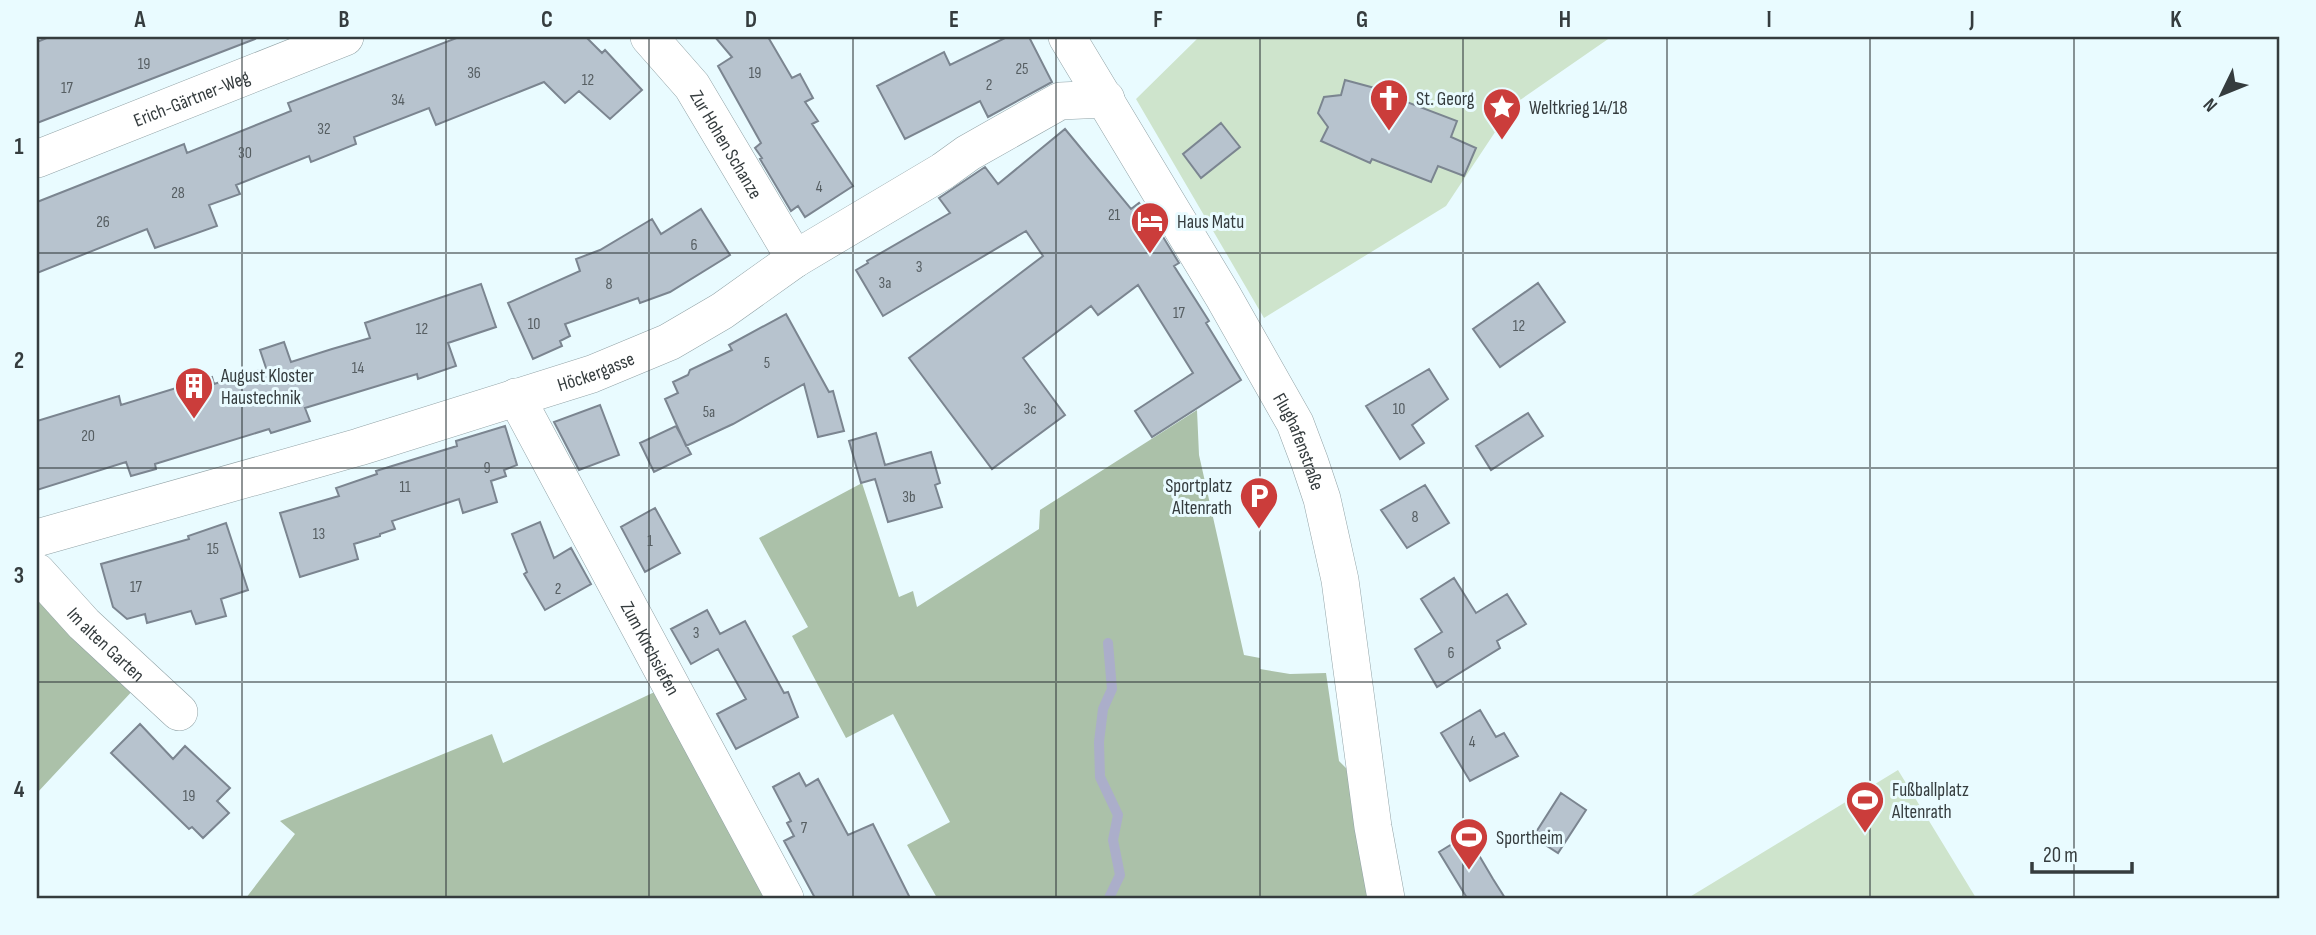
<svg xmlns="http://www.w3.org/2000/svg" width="2316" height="935" viewBox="0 0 2316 935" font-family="'Sofia Sans Condensed',sans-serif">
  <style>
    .green { fill: #cee4cc }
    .forest { fill: #abc1a9 }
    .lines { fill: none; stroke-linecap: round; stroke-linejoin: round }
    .stream { stroke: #abaeca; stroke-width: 10 }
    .building { fill: #b7c3ce; stroke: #7b8590; stroke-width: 2 }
    .minor-casing { stroke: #92a3a7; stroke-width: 38 }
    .minor { stroke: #fff; stroke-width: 37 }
    .grid { fill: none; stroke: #353c3e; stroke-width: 2; stroke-opacity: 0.55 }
    .labels { text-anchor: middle; stroke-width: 6; stroke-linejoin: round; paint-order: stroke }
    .number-label { font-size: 16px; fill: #565e62 }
    .street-label { font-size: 19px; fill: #353c3e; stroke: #e9fbff }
    .poi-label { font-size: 19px; fill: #353c3e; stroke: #e9fbff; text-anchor: start }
    .neatline { fill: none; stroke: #353c3e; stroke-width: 2.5 }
    .grid-label { font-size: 23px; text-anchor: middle; font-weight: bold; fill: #353c3e }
  </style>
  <rect width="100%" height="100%" fill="#e9fbff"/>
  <path class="green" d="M1199,37H1611L1513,105L1446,206L1264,318L1136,99Z
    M1898,770L1976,898H1688Z"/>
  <path class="forest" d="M1197,410L1199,455L1244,655L1260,658V669L1290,674L1326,673L1339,761L1349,771L1368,898H937L907,845L950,822L893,714L846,738L792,636L808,627L759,538L862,483L899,597L913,591L917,607L1039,529L1040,510Z
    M37,593L136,687L37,793Z
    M661,689L772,898H246L295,834L280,821L492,734L503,763Z"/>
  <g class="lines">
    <path class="stream" d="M1108,643L1112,689L1103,709L1099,742L1100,777L1118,815L1113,840L1120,875L1109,898"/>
  </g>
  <path class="building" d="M49,37H254L255,39L37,123V42Z
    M459,37H586L602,53L605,50L642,90L610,119L579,91L565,103L544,82L436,125L429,108L354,137L356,144L311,162L309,156L236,185L240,194L209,205L217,226L155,248L147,229L37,273V202L184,144L187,153L291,111L288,103Z
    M715,37H768L792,78L800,74L813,98L805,102L818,121L812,124L853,186L805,217L798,206L791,211L760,159L762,158L755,148L761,143L718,66L732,57Z
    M1007,37H1029L1052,82L988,117L980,101L905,139L877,86L944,52L950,65Z
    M1345,80L1397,94L1396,98L1457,121L1451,137L1476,148L1464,176L1438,166L1431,182L1372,159L1370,163L1321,141L1328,127L1318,113L1324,97L1341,95Z
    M1221,123L1240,147L1201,178L1183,154Z
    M1065,129L1131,209L1139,203L1157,227L1179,263L1174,266L1209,321L1206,323L1241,380L1152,437L1135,411L1193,373L1138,285L1098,315L1091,306L1023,358L1065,415L992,469L909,358L1043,256L1026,231L883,316L856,270L868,263L867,261L950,213L939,198L985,167L998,184Z
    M701,209L730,255L670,292L640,303L638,298L565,324L570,336L560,341L562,346L533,359L508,303L580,271L576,259L600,250L652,219L661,234Z
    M1538,283L1565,322L1500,367L1473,329Z
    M481,284L496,327L448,343L456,366L418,379L417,374L305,408L310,421L271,433L269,429L155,464L156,469L131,476L126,462L37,490V421L119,396L121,405L212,377L214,384L266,368L260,350L284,342L291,362L332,349L370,338L365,323Z
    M786,314L829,392L833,391L844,431L818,437L804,384L733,424L686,446L665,399L678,393L673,382L688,375L690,370L732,350L729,345Z
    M1429,369L1448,399L1412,425L1424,443L1400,459L1366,406Z
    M600,405L619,455L579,470L554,422Z
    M1528,413L1543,436L1491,470L1476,446Z
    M505,426L517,465L504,470L506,476L491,481L497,502L463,513L459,499L392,521L395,529L380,534V536L354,544L358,559L300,577L280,513L339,496L336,488L377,474L376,471L457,446L456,441Z
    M676,426L691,454L654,472L640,443Z
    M876,433L885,465L931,452L940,483L935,485L942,507L888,522L875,479L861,483L849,441Z
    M1425,485L1449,523L1407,548L1381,510Z
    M655,508L680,553L645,572L621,527Z
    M540,522L554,558L571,548L591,584L545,610L524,574L527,572L512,534Z
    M226,523L248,590L221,599L226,616L196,624L191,611L147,623L145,614L127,619L113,607L101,564L189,539L188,536Z
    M1454,578L1476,613L1507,594L1526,624L1497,641L1500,648L1437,687L1415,649L1442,632L1421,599Z
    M707,610L720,634L745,621L784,693L788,692L798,717L736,749L717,714L746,699L718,649L691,664L671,629Z
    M1480,710L1496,737L1504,733L1518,756L1470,781L1441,733Z
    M140,724L173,759L185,746L230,788L217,801L229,813L203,838L192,827L189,829L111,753Z
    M799,773L806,786L818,779L848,835L873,824L910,898H815L784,841L794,836L787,823L791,821L773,787Z
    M1561,793L1586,810L1558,853L1533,837Z
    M1467,835L1493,879L1505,898H1467L1439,852Z"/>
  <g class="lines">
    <g class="minor-casing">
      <g id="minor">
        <path id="s1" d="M649,37L692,86L795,259"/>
        <path id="s2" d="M1067,37L1223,296L1295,423L1310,463L1322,499L1340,580L1373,827L1386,898"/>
        <path id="s3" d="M37,159L345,37"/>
        <path id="s4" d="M516,397L785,898"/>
        <path id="s5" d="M37,538L359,447L592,374L669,342L722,311L795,259L943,171L968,153L1060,101L1106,99"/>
        <path id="s6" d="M37,572L84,624L179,712"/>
      </g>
    </g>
    <use href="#minor" class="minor"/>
  </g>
  <path class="grid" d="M242,37V898M446,37V898M649,37V898M853,37V898M1056,37V898M1260,37V898M1463,37V898M1667,37V898M1870,37V898M2074,37V898M37,253H2279M37,468H2279M37,682H2279"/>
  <defs>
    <g id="church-pin" transform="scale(2.0125)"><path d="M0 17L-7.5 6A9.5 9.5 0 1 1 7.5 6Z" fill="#cb3d3b" stroke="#e9fbff"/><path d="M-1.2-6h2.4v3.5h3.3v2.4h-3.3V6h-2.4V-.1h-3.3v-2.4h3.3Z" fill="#fff"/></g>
    <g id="sight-pin" transform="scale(2.0125)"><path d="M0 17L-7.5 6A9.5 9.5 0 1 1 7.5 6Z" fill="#cb3d3b" stroke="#e9fbff"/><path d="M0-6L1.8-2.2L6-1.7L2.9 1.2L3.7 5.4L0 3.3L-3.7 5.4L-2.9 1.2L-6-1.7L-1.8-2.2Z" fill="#fff"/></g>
    <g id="hotel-pin" transform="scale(2.0125)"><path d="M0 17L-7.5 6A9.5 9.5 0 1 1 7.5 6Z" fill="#cb3d3b" stroke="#e9fbff"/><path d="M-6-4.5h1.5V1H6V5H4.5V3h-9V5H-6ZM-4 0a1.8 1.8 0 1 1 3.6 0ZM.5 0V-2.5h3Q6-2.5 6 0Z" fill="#fff"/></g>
    <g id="building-pin" transform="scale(2.0125)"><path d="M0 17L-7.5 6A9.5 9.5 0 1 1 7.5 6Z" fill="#cb3d3b" stroke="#e9fbff"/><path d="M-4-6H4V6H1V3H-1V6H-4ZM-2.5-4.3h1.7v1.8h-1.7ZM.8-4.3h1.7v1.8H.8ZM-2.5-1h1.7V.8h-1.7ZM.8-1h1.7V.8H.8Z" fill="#fff"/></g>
    <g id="parking-pin" transform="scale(2.0125)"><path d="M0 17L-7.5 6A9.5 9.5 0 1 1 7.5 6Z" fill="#cb3d3b" stroke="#e9fbff"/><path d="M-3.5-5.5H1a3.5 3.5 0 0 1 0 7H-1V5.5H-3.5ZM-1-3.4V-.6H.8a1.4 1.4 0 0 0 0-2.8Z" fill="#fff"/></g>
    <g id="stadium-pin" transform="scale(2.0125)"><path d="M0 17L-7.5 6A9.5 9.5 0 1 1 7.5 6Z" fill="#cb3d3b" stroke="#e9fbff"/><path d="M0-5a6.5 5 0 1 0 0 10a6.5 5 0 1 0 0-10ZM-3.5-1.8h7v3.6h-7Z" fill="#fff"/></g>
  </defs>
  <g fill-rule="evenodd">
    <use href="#church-pin" x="1389" y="98"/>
    <use href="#sight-pin" x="1502" y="107"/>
    <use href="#hotel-pin" x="1150" y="221"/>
    <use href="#building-pin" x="194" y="386"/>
    <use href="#parking-pin" x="1259" y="496"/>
    <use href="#stadium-pin" x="1865" y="800"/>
    <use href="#stadium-pin" x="1469" y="837"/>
  </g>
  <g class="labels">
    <g class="number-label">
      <text x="144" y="69">19</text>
      <text x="1022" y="74">25</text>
      <text x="474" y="78">36</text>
      <text x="755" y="78">19</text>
      <text x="588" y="85">12</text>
      <text x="989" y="90">2</text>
      <text x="67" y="93">17</text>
      <text x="398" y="105">34</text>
      <text x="324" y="134">32</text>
      <text x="245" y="158">30</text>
      <text x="819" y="192">4</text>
      <text x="178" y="198">28</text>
      <text x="1114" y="220">21</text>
      <text x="103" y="227">26</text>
      <text x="694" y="250">6</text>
      <text x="919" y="272">3</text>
      <text x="885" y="288">3a</text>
      <text x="609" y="289">8</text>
      <text x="1179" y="318">17</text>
      <text x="534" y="329">10</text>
      <text x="1519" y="331">12</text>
      <text x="422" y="334">12</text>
      <text x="767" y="368">5</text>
      <text x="358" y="373">14</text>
      <text x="1030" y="414">3c</text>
      <text x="1399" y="414">10</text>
      <text x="709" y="417">5a</text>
      <text x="88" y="441">20</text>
      <text x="487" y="473">9</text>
      <text x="405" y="492">11</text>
      <text x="909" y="502">3b</text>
      <text x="1415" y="522">8</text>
      <text x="319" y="539">13</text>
      <text x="650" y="546">1</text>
      <text x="213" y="554">15</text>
      <text x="136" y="592">17</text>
      <text x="558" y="594">2</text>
      <text x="696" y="638">3</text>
      <text x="1451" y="658">6</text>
      <text x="1472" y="747">4</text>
      <text x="189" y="801">19</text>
      <text x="804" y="833">7</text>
    </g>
    <g class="street-label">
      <text dy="7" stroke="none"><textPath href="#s3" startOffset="166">Erich-Gärtner-Weg</textPath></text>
      <text dy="7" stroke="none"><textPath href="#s1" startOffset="133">Zur Hohen Schanze</textPath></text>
      <text dy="7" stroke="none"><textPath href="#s5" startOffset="583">Höckergasse</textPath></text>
      <text dy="7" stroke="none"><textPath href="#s2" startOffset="467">Flughafenstraße</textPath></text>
      <text dy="7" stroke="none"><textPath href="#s6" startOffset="100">Im alten Garten</textPath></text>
      <text dy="7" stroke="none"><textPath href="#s4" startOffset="285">Zum Kirchsiefen</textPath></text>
    </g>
    <g class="poi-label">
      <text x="1416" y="105">St. Georg</text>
      <text x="1529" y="114">Weltkrieg 14/18</text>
      <text x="1177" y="228">Haus Matu</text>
      <text x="221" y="382">August Kloster<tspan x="221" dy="22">Haustechnik</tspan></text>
      <text x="1232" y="492" text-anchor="end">Sportplatz<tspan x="1232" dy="22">Altenrath</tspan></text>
      <text x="1892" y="796">Fußballplatz<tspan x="1892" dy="22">Altenrath</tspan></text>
      <text x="1496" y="844">Sportheim</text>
    </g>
  </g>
  <rect width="2316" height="935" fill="none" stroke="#e9fbff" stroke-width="77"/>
  <g transform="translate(2222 94) rotate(227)" stroke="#e9fbff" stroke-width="5" paint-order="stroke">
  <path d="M0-5L12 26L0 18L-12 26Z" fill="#353c3e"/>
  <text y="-10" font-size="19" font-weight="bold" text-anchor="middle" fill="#353c3e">N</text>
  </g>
  <path d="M2032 862v10h100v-10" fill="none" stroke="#353c3e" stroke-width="3.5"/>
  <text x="2043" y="862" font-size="21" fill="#353c3e" stroke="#e9fbff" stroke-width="5" paint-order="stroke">20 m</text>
  <rect x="38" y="38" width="2240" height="859" class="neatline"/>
  <g class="grid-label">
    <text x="140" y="27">A</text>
    <text x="344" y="27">B</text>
    <text x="547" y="27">C</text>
    <text x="751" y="27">D</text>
    <text x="954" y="27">E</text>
    <text x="1158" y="27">F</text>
    <text x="1362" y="27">G</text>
    <text x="1565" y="27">H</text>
    <text x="1769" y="27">I</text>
    <text x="1972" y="27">J</text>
    <text x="2176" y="27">K</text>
    <text x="19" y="154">1</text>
    <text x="19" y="368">2</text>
    <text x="19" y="583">3</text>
    <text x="19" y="797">4</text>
  </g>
</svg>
